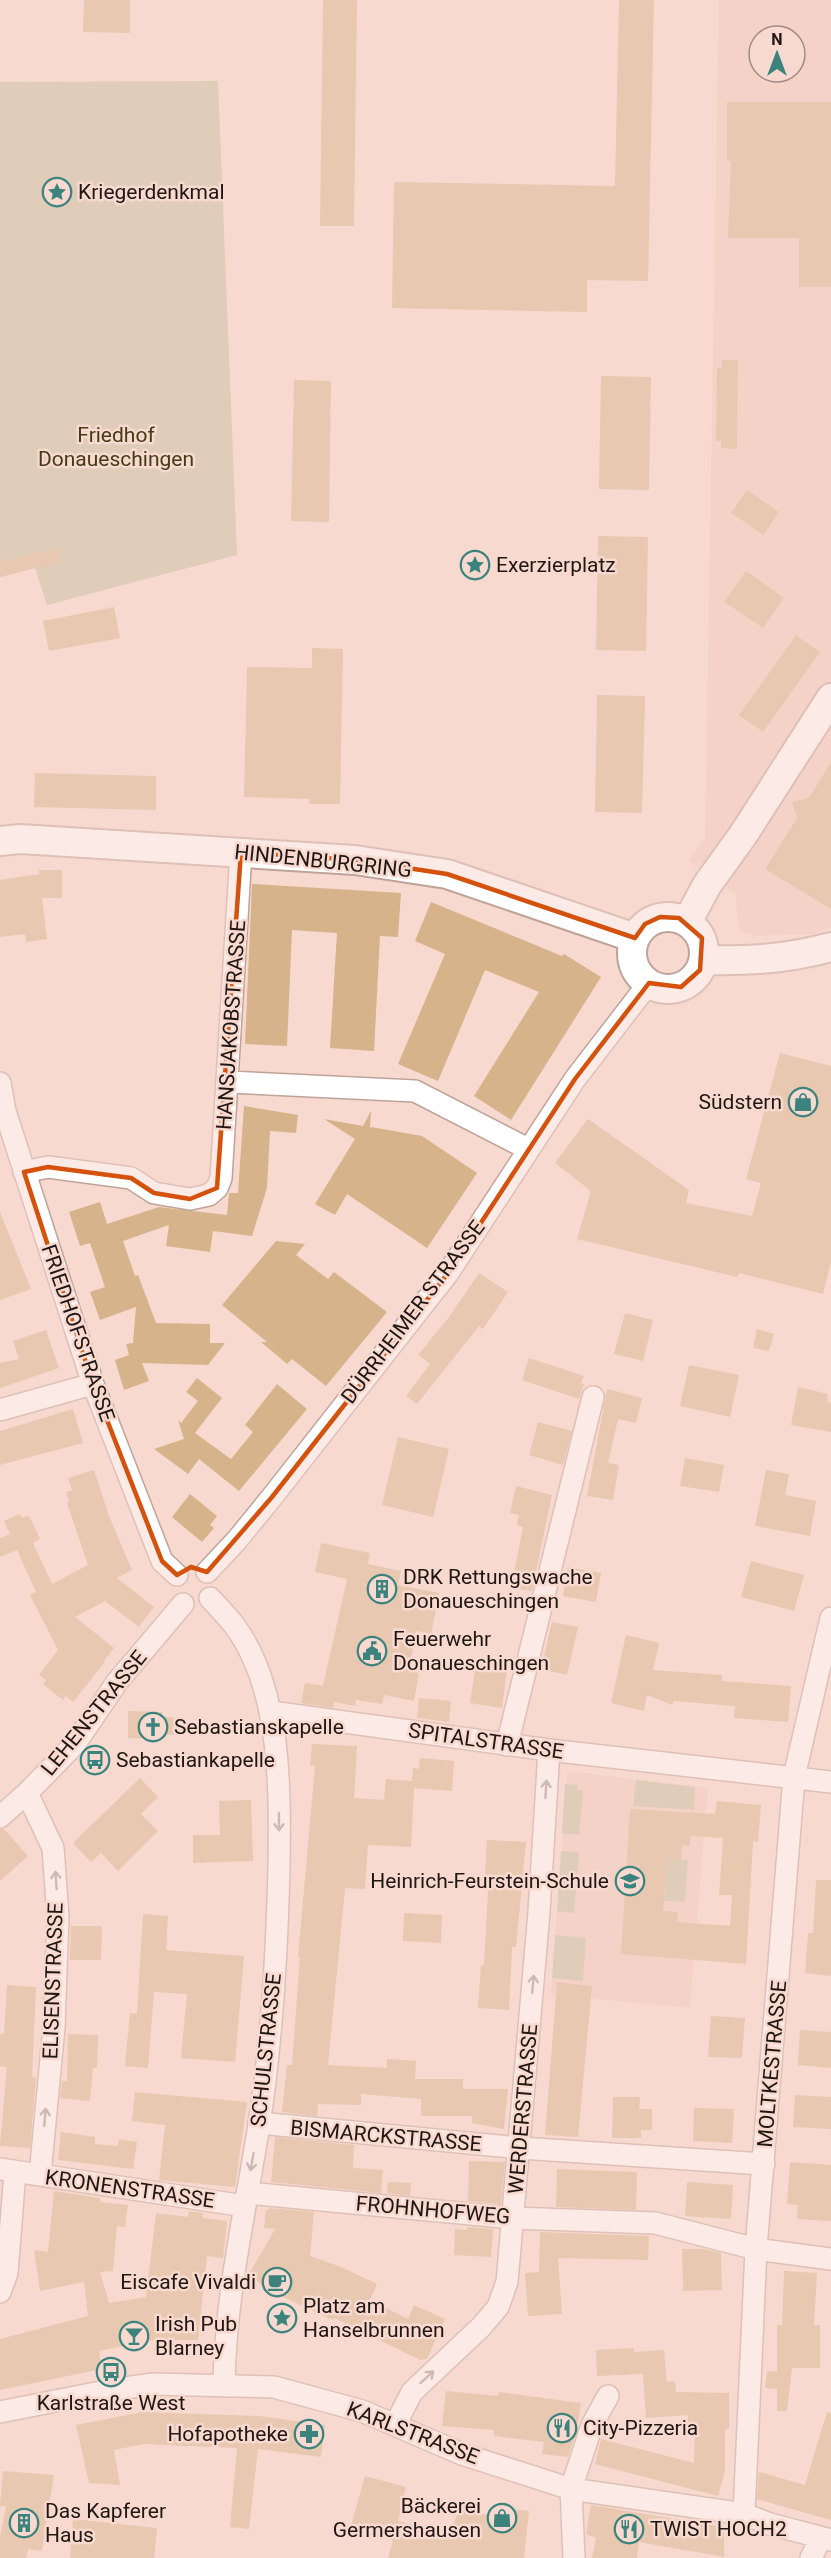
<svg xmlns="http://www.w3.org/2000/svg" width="831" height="2558" viewBox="0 0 831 2558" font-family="Roboto,sans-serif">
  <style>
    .built { fill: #f1cbbe; fill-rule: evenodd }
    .green { fill: #c1bd9e }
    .building { fill: #d6b38a; fill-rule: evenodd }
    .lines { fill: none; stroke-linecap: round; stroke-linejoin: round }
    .street-casing { stroke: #bfa399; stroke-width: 24 }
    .secondary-casing { stroke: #bfa399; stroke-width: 32 }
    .street { stroke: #fff; stroke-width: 21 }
    .secondary { stroke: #fff; stroke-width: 28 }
    .oneway { stroke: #9b9695 }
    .marked { fill: none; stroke: #d4520d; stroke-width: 4.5; stroke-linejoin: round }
    .labels { text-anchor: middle; stroke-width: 5; stroke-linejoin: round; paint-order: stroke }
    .poi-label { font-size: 21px; fill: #201613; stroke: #f7d9cf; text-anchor: start }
    .park-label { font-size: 21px; fill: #433c14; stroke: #f7d9cf }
    .street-label { font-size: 21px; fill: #201613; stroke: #f7d9cf }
  </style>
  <rect width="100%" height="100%" fill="#f7d9cf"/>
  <path class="built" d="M719,0H831V927L814,934L756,936L739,930L735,893L688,861L705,839ZM759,36H795V72H759Z
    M567,1771L708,1788L690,2008L551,1995Z"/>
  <path class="green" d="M218,81L237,555L47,605L35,568L0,577V82Z
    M636,1780L695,1787L694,1810L633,1806Z
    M565,1784L577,1785V1790H583L579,1835L562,1833Z
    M561,1851L579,1852L574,1913L557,1911Z
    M667,1859L688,1860L685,1902L664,1901Z
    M555,1935L586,1938L583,1981L552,1978Z"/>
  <path class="building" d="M84,0H130V33L83,32Z
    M323,0H357L354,226H320Z
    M619,0H654L648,281L587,280V312L392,308L394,182L615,186Z
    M727,102H831V287H799V238H728L731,161H727Z
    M722,360H738L737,449L721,448V441H716L717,368H722Z
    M601,376L651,377L649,490L599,489Z
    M294,380L331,381L329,522L291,521Z
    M747,490L779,512L763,535L731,513Z
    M598,536L648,537L646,651L596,650Z
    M57,548L60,562L0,577V562Z
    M746,571L784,598L763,628L724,602Z
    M114,607L120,638L49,651L43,621Z
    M796,635L820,652L763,732L739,715Z
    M312,648L343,649L340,804H309V799L244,797L247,667L312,668Z
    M597,695L645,696L642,813L595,812Z
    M831,762V909L765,869L797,818L792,802L809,798Z
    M35,773L156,776V810L34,807Z
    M39,870H62V898H42L47,939L26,942L25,934L0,937V880L39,874Z
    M252,884L401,893L398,937L380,936L374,1051L330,1048L337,933L292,930L287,1046L245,1044Z
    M431,902L562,956L564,954L601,977L511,1120L474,1096L539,992L485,970L438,1081L398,1064L445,954L415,941Z
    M780,1053L831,1066V1262L823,1294L739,1273L737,1277L577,1239L591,1191L555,1163L588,1119L689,1190L686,1203L752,1216L761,1183L746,1179Z
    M244,1106L298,1115L296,1133L270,1131L267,1188L252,1236L213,1231L210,1252L166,1246L169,1225L123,1241L135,1276L138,1275L156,1323L210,1324V1343H225L208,1365L142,1363L149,1381L124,1390L115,1360L129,1355L126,1344L133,1343L136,1307L100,1320L90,1292L105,1287L90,1243L80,1246L69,1212L100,1202L107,1224L159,1207L227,1215L229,1193H238Z
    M371,1111L370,1129L371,1127L422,1136L477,1173L427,1248L347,1194L335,1215L315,1204L355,1139L324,1119L363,1126Z
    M0,1212L31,1289L0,1300Z
    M276,1241L305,1244L296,1255L328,1279L334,1272L387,1312L326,1386L292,1359L287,1364L261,1342H267L222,1305Z
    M479,1273L508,1292L483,1329L479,1326L417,1404L406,1396L430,1364L418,1355L449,1317Z
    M625,1313L653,1320L643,1361L614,1354Z
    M757,1329L774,1334L769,1351L753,1348Z
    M46,1330L59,1368L0,1388V1363L19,1359L13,1341Z
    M529,1358L584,1376L581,1383L584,1384L579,1399L522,1380Z
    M689,1365L739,1375L730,1417L680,1406Z
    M197,1378L222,1398L195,1433L231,1459L253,1432L245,1425L277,1384L307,1409L239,1491L199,1459L188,1474L154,1449L184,1439L178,1420L181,1423L198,1401L186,1392Z
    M798,1387L828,1394L827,1402L831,1403V1432L791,1425Z
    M607,1389L642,1398L636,1423L618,1419L608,1463L619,1465L613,1500L587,1496Z
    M73,1409L83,1443L0,1465V1431Z
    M538,1422L572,1431L563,1465L529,1455Z
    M398,1437L449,1449L433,1517L382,1505Z
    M685,1458L724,1465L719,1492L680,1486Z
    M94,1470L109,1516L132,1570L117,1578L154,1607L139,1627L105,1601L75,1617L114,1648L104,1661L105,1662L73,1702L66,1696L63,1700L43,1684L46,1680L39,1675L58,1650L30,1595L36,1592L17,1550L0,1557V1538L10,1534L4,1521L20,1514L22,1518L29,1516L40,1539L33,1543L52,1584L88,1565L67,1503L69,1502L66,1492L72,1490L68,1478Z
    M766,1470L789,1474L785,1495L816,1501L810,1536L755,1526Z
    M516,1486L552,1495L532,1591L511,1588L523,1527L517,1525L519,1515L510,1513Z
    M190,1494L217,1516L210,1525L214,1528L202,1542L172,1517Z
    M321,1543L370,1553L368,1564L401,1571L398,1585L439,1593L431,1634L416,1631L409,1671L419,1673L414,1701L384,1695L382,1704L356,1700L355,1706L334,1702L333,1708L301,1703L305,1683L323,1686L347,1579L315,1572Z
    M751,1561L804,1575L794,1611L741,1597Z
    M568,1567L601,1573L596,1602L563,1596Z
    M552,1622L578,1627L567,1675L541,1669Z
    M626,1635L659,1643L653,1670L722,1675V1681L791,1686L788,1722L734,1718L735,1706L674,1701L672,1705L647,1695L644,1711L611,1703Z
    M476,1664L507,1669L502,1708L470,1703Z
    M419,1698L451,1701L449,1722L417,1718Z
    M128,1711L162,1712V1717H173L178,1724V1731L173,1735L161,1734V1739L128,1738Z
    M312,1744L357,1746L354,1798L384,1800L386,1779L412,1781L413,1768L419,1769L420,1758L454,1761L452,1791L414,1788L411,1847L368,1845L365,1889L345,1888L328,2065L387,2068V2059L416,2061L415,2079H463V2089H508L504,2129L472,2123V2116H421V2099L361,2094V2105L318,2104L317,2116L282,2112L287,2065H292L300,1957H298L315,1766H310Z
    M140,1778L158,1797L141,1814L158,1831L118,1871L101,1853L91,1862L73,1843Z
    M251,1800L253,1861L193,1863V1835H220L219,1801Z
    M717,1801L761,1805L758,1842L753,1841L746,1964L621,1954L630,1809L715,1814ZM690,1836L723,1838L719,1895H732L730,1926L677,1922L678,1912L663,1911L667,1859L681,1860L682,1845L690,1846Z
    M0,1829H4L28,1856L0,1881Z
    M487,1840L526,1842L516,1947H512L509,2010L478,2008L481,1965H484L488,1891L484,1890Z
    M816,1880H831V1976L805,1973L808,1933H813Z
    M404,1913L442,1915L441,1943L403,1941Z
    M143,1914L168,1916L166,1950L244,1956L235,2062L181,2058L187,1994L154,1992L148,2068L125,2066L130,2013L137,2014Z
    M71,1926H102L101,1960H70Z
    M557,1982L592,1986L578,2137L545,2135Z
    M7,1985L36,1987L32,2077L36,2078L30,2148L0,2146L7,2067L0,2066V2034H4Z
    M711,2016L745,2018L742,2058L708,2057Z
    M800,2030L831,2032V2068L798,2065Z
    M68,2034L98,2035L97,2068H93L90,2101L60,2098L62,2081H67Z
    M135,2092L247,2102L235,2187L159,2180L165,2125L132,2121Z
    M795,2095L831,2097V2129L793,2127Z
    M613,2097H640L639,2109H652V2130H641V2138H612Z
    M694,2108L734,2109L732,2143L693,2141Z
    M61,2132L95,2137V2144L118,2146L119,2139L137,2142L133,2169L58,2160Z
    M275,2137L354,2145L353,2168L383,2170L381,2193L271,2182Z
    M469,2161L505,2162L501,2204L468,2201Z
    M790,2162L831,2165V2221L797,2219L798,2205L787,2204Z
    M557,2169L637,2172L636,2210L556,2207Z
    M388,2182L411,2183L410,2196L387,2193Z
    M687,2182L733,2185L731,2219L685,2216Z
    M54,2191L100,2198V2202L128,2205L125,2227L117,2226L113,2271L100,2272L109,2303L146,2297L156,2213L188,2217L189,2211L203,2213V2218L227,2221L223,2258L207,2256L198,2340H153L99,2351L102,2369L0,2390V2339L88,2316L84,2282L40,2291L34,2250L48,2252Z
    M269,2208L314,2212L310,2256L341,2267L377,2284L370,2300L408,2319L414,2305L445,2319L427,2359L420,2360L334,2318L333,2320L283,2297L248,2276L275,2229L264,2228L266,2210H269Z
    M467,2227L493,2229L491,2257L454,2255L455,2229L467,2230Z
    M540,2232L649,2236L648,2260L558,2258L562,2314L528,2316L525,2273L539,2272Z
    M682,2249H704L721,2253L722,2290L683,2291Z
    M784,2271L817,2273L814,2325H820V2368H792L787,2411H777V2389L765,2388L767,2371L777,2372V2325H782Z
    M634,2348V2352L664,2350L667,2382L675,2381L676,2392L729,2393V2429H725V2471L718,2496L595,2464L601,2439L694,2463L695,2428H688V2415L646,2418L643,2374L597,2376L596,2350Z
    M446,2391L498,2396L499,2392L581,2403L578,2423L549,2425L576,2432L568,2457L542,2454L544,2442L494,2436V2430L442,2426Z
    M143,2412L259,2416L325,2425L321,2457L258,2449L249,2529L230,2527L237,2448L144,2444L114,2450L120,2485L89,2483L76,2425Z
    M827,2412L831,2413V2520L757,2499L759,2472L805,2485Z
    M3,2471L54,2475L42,2551L28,2549L26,2558H0V2537L6,2506H0Z
    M365,2476L406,2487L398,2521L449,2534L459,2510L495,2516L496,2507L529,2511L524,2558H388L393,2540L350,2529Z
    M591,2505L724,2527V2557L639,2542L637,2558H592L596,2538L586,2534Z
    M73,2519L157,2528L154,2558H70Z"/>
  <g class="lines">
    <g class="street-casing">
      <path id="street" d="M228,1082L415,1091L528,1149
        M0,1083L5,1111L93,1384L162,1561L177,1575
        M24,1172L48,1167L131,1178L154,1193L190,1199L209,1195L217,1188L221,1178L241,852
        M0,1410L93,1384
        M207,1572L237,1540L272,1497L448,1273L575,1079L649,983
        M210,1598C218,1607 227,1616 234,1625C282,1689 280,1791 279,1867C277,1953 272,2040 259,2125C245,2213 225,2298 224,2386
        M271,1712L549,1750L831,1782
        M507,1745L593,1397
        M27,1793L53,1848L58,1917L54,2027L40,2175
        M0,1817L27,1793L75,1744L117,1682L183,1604
        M259,2123L520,2148L764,2164
        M0,2169L245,2206
        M247,2193L513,2218L655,2223L756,2249L831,2259
        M0,2292L7,2273L15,2172
        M0,2412L111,2390L153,2384L274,2387L362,2411L462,2454L571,2489L744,2514L770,2524L831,2540
        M395,2425L412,2392L481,2327L498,2307L507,2282L539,1912L549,1750
        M744,2514L756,2249L794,1777L831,1618
        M574,2558L571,2489L592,2425L608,2396
        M811,2558L821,2538"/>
    </g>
    <g class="secondary-casing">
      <path id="secondary" d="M0,841L20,839L355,860L447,874L635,938
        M632 953a36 36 0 1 1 72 0a36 36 0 1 1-72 0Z
        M687,922L707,885L743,835L831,698
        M704,960C750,961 787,959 831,947"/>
    </g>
    <use href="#street" class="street"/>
    <use href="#secondary" class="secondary"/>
  </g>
  <defs><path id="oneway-shaft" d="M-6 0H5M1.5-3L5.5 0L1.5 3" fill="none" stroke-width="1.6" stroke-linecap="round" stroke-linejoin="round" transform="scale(1.5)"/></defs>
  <g class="oneway">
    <use href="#oneway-shaft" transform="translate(546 1789) rotate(-86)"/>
    <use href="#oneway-shaft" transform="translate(279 1822) rotate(90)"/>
    <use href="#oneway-shaft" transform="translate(56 1880) rotate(-94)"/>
    <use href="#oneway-shaft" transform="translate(533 1984) rotate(-85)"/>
    <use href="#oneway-shaft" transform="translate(45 2117) rotate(-85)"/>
    <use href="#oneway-shaft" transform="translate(252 2162) rotate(100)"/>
    <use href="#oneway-shaft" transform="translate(427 2377) rotate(-43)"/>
  </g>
  <path d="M0 0H831V2558H0ZM241,852L355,860L447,874L635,938L645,924L660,917L679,918L702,938L700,970L681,987L649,983L575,1079L448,1273L272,1497L207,1572L191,1567L177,1575L162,1561L93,1384L24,1172L48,1167L131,1178L154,1193L190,1199L217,1188Z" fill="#f7d9cf" fill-opacity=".55" fill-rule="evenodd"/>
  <path class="marked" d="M241,852L355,860L447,874L635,938L645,924L660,917L679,918L702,938L700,970L681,987L649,983L575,1079L448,1273L272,1497L207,1572L191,1567L177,1575L162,1561L93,1384L24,1172L48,1167L131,1178L154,1193L190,1199L217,1188Z"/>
  <defs>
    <g id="sight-ring" transform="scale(1.5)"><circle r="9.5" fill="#f7d9cf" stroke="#3c837d" stroke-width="1.5"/><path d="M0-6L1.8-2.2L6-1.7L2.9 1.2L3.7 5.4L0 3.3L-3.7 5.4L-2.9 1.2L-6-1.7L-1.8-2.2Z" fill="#3c837d"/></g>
    <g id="shop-ring" transform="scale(1.5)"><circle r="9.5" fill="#f7d9cf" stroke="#3c837d" stroke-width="1.5"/><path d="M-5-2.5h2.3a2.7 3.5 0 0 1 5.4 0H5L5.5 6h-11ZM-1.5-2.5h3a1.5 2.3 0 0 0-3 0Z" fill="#3c837d"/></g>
    <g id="building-ring" transform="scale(1.5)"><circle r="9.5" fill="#f7d9cf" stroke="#3c837d" stroke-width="1.5"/><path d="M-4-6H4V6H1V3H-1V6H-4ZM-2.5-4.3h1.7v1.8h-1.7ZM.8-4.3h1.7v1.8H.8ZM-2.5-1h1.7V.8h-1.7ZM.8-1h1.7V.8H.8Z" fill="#3c837d"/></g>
    <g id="civic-ring" transform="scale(1.5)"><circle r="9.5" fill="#f7d9cf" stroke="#3c837d" stroke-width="1.5"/><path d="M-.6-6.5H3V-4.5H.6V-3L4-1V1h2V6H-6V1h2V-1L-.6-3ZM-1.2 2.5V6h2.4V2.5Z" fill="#3c837d"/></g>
    <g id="church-ring" transform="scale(1.5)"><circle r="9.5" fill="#f7d9cf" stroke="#3c837d" stroke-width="1.5"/><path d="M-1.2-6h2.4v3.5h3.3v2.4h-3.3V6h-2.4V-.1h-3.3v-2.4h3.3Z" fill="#3c837d"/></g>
    <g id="bus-ring" transform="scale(1.5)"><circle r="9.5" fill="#f7d9cf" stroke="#3c837d" stroke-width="1.5"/><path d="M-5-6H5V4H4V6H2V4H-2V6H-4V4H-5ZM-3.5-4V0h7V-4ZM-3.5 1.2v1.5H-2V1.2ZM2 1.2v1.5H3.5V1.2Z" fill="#3c837d"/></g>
    <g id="school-ring" transform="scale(1.5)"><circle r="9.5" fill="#f7d9cf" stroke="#3c837d" stroke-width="1.5"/><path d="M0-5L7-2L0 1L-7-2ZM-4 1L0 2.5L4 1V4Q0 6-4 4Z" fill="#3c837d"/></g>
    <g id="cafe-ring" transform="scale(1.5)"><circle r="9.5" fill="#f7d9cf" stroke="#3c837d" stroke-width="1.5"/><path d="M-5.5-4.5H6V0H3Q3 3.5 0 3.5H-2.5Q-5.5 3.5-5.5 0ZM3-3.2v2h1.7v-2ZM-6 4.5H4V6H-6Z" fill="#3c837d"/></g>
    <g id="bar-ring" transform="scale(1.5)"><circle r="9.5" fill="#f7d9cf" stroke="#3c837d" stroke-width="1.5"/><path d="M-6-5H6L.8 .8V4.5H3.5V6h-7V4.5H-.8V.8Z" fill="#3c837d"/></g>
    <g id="restaurant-ring" transform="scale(1.5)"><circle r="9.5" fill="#f7d9cf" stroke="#3c837d" stroke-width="1.5"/><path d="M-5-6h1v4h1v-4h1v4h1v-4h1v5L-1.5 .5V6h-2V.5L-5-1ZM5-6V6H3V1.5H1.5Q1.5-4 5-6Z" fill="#3c837d"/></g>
    <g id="pharmacy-ring" transform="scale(1.5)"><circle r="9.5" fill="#f7d9cf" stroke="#3c837d" stroke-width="1.5"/><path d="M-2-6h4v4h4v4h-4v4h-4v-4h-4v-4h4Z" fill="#3c837d"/></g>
  </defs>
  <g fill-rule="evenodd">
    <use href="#sight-ring" x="57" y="192"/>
    <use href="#sight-ring" x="475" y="565"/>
    <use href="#shop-ring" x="803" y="1102"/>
    <use href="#building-ring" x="382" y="1589"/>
    <use href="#civic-ring" x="372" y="1651"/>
    <use href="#church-ring" x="153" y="1727"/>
    <use href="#bus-ring" x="95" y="1760"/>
    <use href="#school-ring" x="630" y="1881"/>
    <use href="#cafe-ring" x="277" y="2282"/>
    <use href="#sight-ring" x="282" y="2318"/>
    <use href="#bar-ring" x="134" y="2336"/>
    <use href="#bus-ring" x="111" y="2372"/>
    <use href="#restaurant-ring" x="562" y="2428"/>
    <use href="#pharmacy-ring" x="309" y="2434"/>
    <use href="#shop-ring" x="502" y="2518"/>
    <use href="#building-ring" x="24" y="2523"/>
    <use href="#restaurant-ring" x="629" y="2529"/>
  </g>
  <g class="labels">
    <g class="poi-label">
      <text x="78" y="199">Kriegerdenkmal</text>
      <text x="496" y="572">Exerzierplatz</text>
      <text x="782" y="1109" text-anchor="end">Südstern</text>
      <text x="403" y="1584">DRK Rettungswache<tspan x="403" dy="24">Donaueschingen</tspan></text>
      <text x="393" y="1646">Feuerwehr<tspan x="393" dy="24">Donaueschingen</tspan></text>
      <text x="174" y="1734">Sebastianskapelle</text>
      <text x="116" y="1767">Sebastiankapelle</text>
      <text x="609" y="1888" text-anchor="end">Heinrich-Feurstein-Schule</text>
      <text x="256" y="2289" text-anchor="end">Eiscafe Vivaldi</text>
      <text x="303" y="2313">Platz am<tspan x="303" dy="24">Hanselbrunnen</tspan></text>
      <text x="155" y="2331">Irish Pub<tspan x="155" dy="24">Blarney</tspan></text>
      <text x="111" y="2410" text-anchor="middle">Karlstraße West</text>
      <text x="583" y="2435">City-Pizzeria</text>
      <text x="288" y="2441" text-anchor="end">Hofapotheke</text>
      <text x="481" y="2513" text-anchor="end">Bäckerei<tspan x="481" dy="24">Germershausen</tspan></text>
      <text x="45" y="2518">Das Kapferer<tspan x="45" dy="24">Haus</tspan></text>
      <text x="650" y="2536">TWIST HOCH2</text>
    </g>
    <g class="park-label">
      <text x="116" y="442">Friedhof<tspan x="116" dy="24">Donaueschingen</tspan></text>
    </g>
    <g class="street-label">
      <text transform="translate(323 861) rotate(6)" y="7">HINDENBURGRING</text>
      <text transform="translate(231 1025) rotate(-86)" y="7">HANSJAKOBSTRASSE</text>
      <text transform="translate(413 1312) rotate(-53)" y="7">DÜRRHEIMER STRASSE</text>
      <text transform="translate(78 1333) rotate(71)" y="7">FRIEDHOFSTRASSE</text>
      <text transform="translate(94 1713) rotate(-51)" y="7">LEHENSTRASSE</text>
      <text transform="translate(486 1741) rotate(8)" y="7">SPITALSTRASSE</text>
      <text transform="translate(53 1981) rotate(-88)" y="7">ELISENSTRASSE</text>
      <text transform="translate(266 2050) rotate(-84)" y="7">SCHULSTRASSE</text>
      <text transform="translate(772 2064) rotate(-85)" y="7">MOLTKESTRASSE</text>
      <text transform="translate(523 2109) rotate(-85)" y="7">WERDERSTRASSE</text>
      <text transform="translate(386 2136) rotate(5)" y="7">BISMARCKSTRASSE</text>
      <text transform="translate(130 2189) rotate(8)" y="7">KRONENSTRASSE</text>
      <text transform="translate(433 2210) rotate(5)" y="7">FROHNHOFWEG</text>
      <text transform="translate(413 2433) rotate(21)" y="7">KARLSTRASSE</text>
    </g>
  </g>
  <g transform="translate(777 54)"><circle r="28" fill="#f7d9cf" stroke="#a18b84" stroke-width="1.5"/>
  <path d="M0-4.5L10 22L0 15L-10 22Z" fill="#3c837d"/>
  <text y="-9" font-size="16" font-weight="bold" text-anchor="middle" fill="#201613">N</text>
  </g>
</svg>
